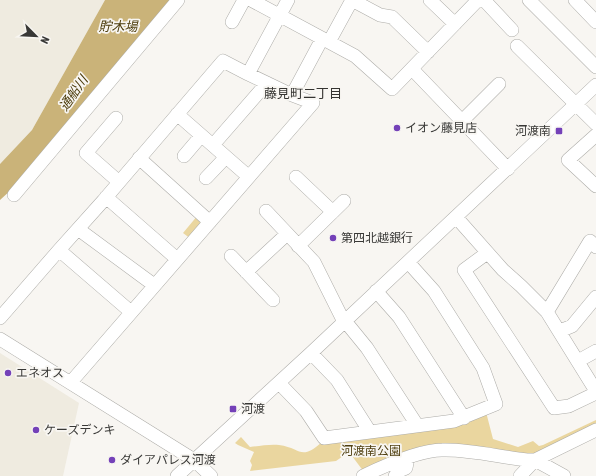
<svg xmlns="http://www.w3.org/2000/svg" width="596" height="476" viewBox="0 0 596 476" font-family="'Asap Condensed','Noto Sans JP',sans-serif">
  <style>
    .built { fill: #efebe0 }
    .green { fill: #ead69f }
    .water { fill: #cab379 }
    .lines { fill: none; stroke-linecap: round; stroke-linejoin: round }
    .minor-casing { stroke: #adaca8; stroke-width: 14 }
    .minor { stroke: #fff; stroke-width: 13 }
    .poi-dot { fill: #7441b8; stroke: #f8f6f2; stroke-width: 1.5 }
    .labels { text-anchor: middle; stroke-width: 3.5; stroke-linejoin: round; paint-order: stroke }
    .poi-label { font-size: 12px; fill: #383836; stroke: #f8f6f2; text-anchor: start }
    .park-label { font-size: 12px; fill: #504011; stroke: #f8f6f2 }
    .water-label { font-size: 13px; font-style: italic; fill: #4a3a09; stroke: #f8f6f2 }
    .neighbourhood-label { font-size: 13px; fill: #353431; stroke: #f8f6f2 }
  </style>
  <rect width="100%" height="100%" fill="#f8f6f2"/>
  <path class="built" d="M0,0H105L32,130L0,164Z
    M0,353L79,403L63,476H0Z"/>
  <path class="green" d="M198,215L206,222L191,239L183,233Z
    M486,412L493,439L518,447L533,441L539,446L543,445L596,420V425L532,456L449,446L364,472L349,452L336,461L250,471L252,465L250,461L254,452L238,445L235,443L241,437L250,447C260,446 270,444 279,445C302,448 300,462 323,441Z"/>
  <path class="water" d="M105,0H172L12,189L0,200V164L32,130Z"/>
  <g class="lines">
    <g class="minor-casing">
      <path id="minor" d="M251,0L355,56L392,89L478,0
        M352,0L380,15L392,17L428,52
        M430,0L455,24
        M484,0L512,30
        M529,0L596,67
        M575,0L596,22
        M232,22L244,0
        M329,42L352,0
        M517,46L596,124
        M412,69L508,169
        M248,74L292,95
        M177,114L249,177
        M116,118L86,153L119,182
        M462,121L499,84
        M596,135L568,160L596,186
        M213,145L267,83
        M184,156L201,136
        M139,158L210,222
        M296,177L333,212
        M206,178L226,157
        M14,195L178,0
        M106,197L177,259
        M266,211L314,262L344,322
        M456,217L503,270L521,286L547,312L596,391
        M78,229L154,285
        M298,246L344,201
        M59,250L131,312
        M487,253L464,270L554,408L569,406L596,393
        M231,256L273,300
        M246,272L287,234
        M376,291L399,317L464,418
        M547,312L590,241L596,247
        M0,318L59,250L103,201L223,61L248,74L288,0
        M345,321L367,348L417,425
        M560,331L572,326L596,297
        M0,339L194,460L211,476
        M311,353L337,380L370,432
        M578,361L596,351
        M71,382L313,103L292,95L322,39
        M279,383L306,411L324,438L454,421L496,404L483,368L434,291L408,262
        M177,476L311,353L596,85
        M363,476C384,466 419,450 442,450C470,449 499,457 527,460H535L596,430
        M395,476L399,471L406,468L408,458
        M520,476L535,460L564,476"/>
    </g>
    <use href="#minor" class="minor"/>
  </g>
  <g class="poi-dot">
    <circle cx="397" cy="128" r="4"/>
    <rect x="555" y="127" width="8" height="8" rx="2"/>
    <circle cx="333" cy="238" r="4"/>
    <circle cx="8" cy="373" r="4"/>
    <rect x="229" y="405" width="8" height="8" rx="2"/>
    <circle cx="36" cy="430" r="4"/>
    <circle cx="112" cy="460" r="4"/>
  </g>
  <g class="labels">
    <g class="poi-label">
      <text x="405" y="132">イオン藤見店</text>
      <text x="551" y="135" text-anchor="end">河渡南</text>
      <text x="341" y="242">第四北越銀行</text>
      <text x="16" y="377">エネオス</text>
      <text x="241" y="413">河渡</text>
      <text x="44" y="434">ケーズデンキ</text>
      <text x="120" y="464">ダイアパレス河渡</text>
    </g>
    <g class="park-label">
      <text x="371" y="455">河渡南公園</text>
    </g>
    <g class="water-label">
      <text x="118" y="31">貯木場</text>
      <text transform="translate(73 93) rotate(-55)" y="5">通船川</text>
    </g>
    <g class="neighbourhood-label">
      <text x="303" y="98">藤見町二丁目</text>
    </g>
  </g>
  <g transform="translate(36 36) rotate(114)" stroke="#f8f6f2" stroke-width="3" paint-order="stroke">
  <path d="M0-3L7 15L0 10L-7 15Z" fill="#383836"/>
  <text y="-6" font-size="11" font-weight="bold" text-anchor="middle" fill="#383836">N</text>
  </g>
</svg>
